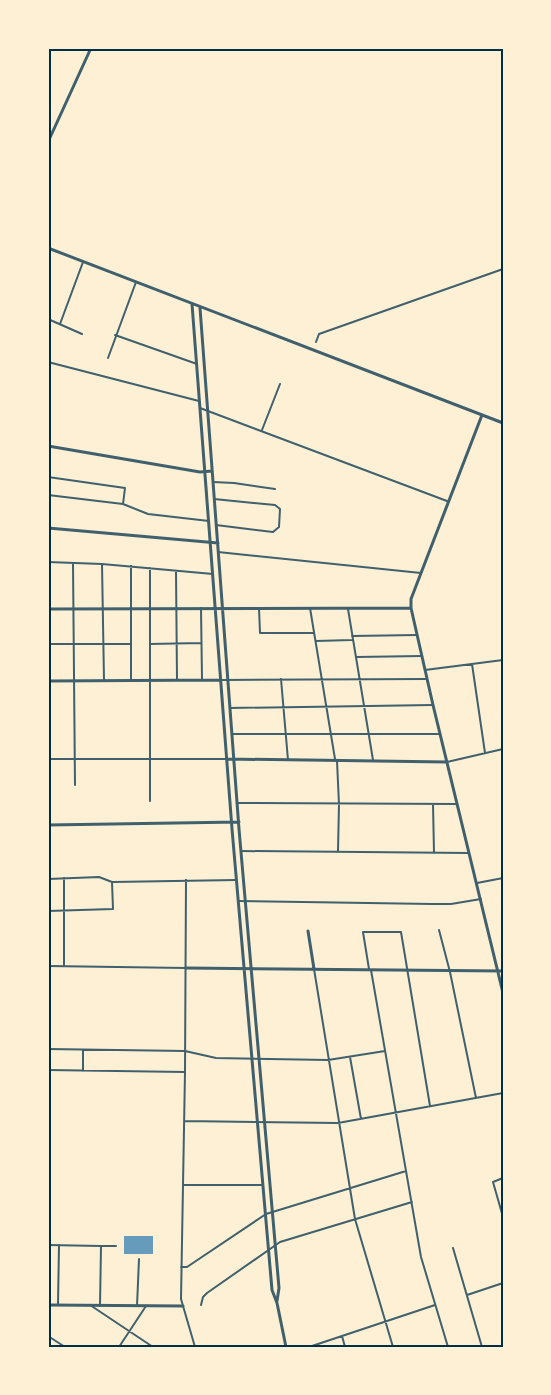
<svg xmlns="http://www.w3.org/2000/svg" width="551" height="1395" viewBox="0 0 551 1395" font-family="Raleway,sans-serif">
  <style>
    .water { fill: #669bbc }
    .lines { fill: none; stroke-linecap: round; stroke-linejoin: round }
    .pedestrian { stroke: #3f606c; stroke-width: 2 }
    .minor { stroke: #3f606c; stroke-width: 2 }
    .tertiary { stroke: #3f606c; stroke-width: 3 }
    .neatline { fill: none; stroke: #003049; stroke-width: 2 }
  </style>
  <rect width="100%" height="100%" fill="#fdf0d5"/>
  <path class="water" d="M124,1236H153V1254H124Z"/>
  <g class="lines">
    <path class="pedestrian" d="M316,342L319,334L503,269"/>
    <path class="minor" d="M48,319L82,334
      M60,324L83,262
      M115,335L197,364
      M108,358L136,282
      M48,362L199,401
      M200,408L447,501
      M262,430L280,384
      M48,477L125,488L123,504
      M213,482L234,483L275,489
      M48,495L123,504L148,514L209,521
      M214,499L275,505L280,509L279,527L273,532L216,525
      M218,552L421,573
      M48,562L102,564L213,574
      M73,563L75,785
      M102,564L104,680
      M131,566V680
      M150,568V801
      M176,571L177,679
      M201,608L202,679
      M259,608L260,633H313
      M310,608L335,759
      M348,609L373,760
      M352,636L417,635
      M316,641L352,640
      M48,644H131
      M150,644L201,643
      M356,657L422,656
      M472,664L485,753
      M425,670L503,660
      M281,679L288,760
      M221,680L427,679
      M230,708L433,705
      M232,734H439
      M48,759H227
      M337,761L339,804L338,851
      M447,762L503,749
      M237,803L456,804
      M433,804L434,853
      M241,851L469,853
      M64,878V965
      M48,879L99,877L112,882L236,880
      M186,880L185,1072L181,1299L195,1347
      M477,883L503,878
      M238,901L432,904H451L481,899
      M48,911L113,909L112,882
      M439,930L450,972L476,1098
      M48,966L186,968
      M314,969L355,1219L393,1347
      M369,969L363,932H401L430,1106
      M371,970L421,1257L448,1347
      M48,1049L185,1051L216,1058L328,1060L385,1051
      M350,1057L361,1119
      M48,1070L185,1072
      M83,1071V1050
      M184,1121L338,1123L503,1093
      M503,1178L493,1182L503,1217
      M183,1185H263
      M48,1245L101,1246L100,1306
      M101,1246H116
      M453,1248L482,1347
      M181,1267H187L266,1214L406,1171
      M467,1295L503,1283
      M58,1305L59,1245
      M90,1305L153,1347
      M201,1305L203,1297L207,1293L280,1242L412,1202
      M137,1306L139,1259
      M48,1336L65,1347
      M342,1336L345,1347
      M119,1347L146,1306
      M309,1347L435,1305"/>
    <path class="tertiary" d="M48,142L91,48
      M48,248L503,423
      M192,304L232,829L272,1290L277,1303L286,1347
      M200,308L239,829L279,1288L277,1301
      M482,415L411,599V608L433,705L503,993
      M48,446L200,472L212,471
      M48,528L218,543
      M48,609L411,608
      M48,681L220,680
      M227,759L447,762
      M48,825L239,822
      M308,931L314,969
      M186,968L503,971
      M48,1305L183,1306"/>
  </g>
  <rect width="551" height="1395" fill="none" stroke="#fdf0d5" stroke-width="99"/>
  <rect x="50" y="50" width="452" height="1296" class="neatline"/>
</svg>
